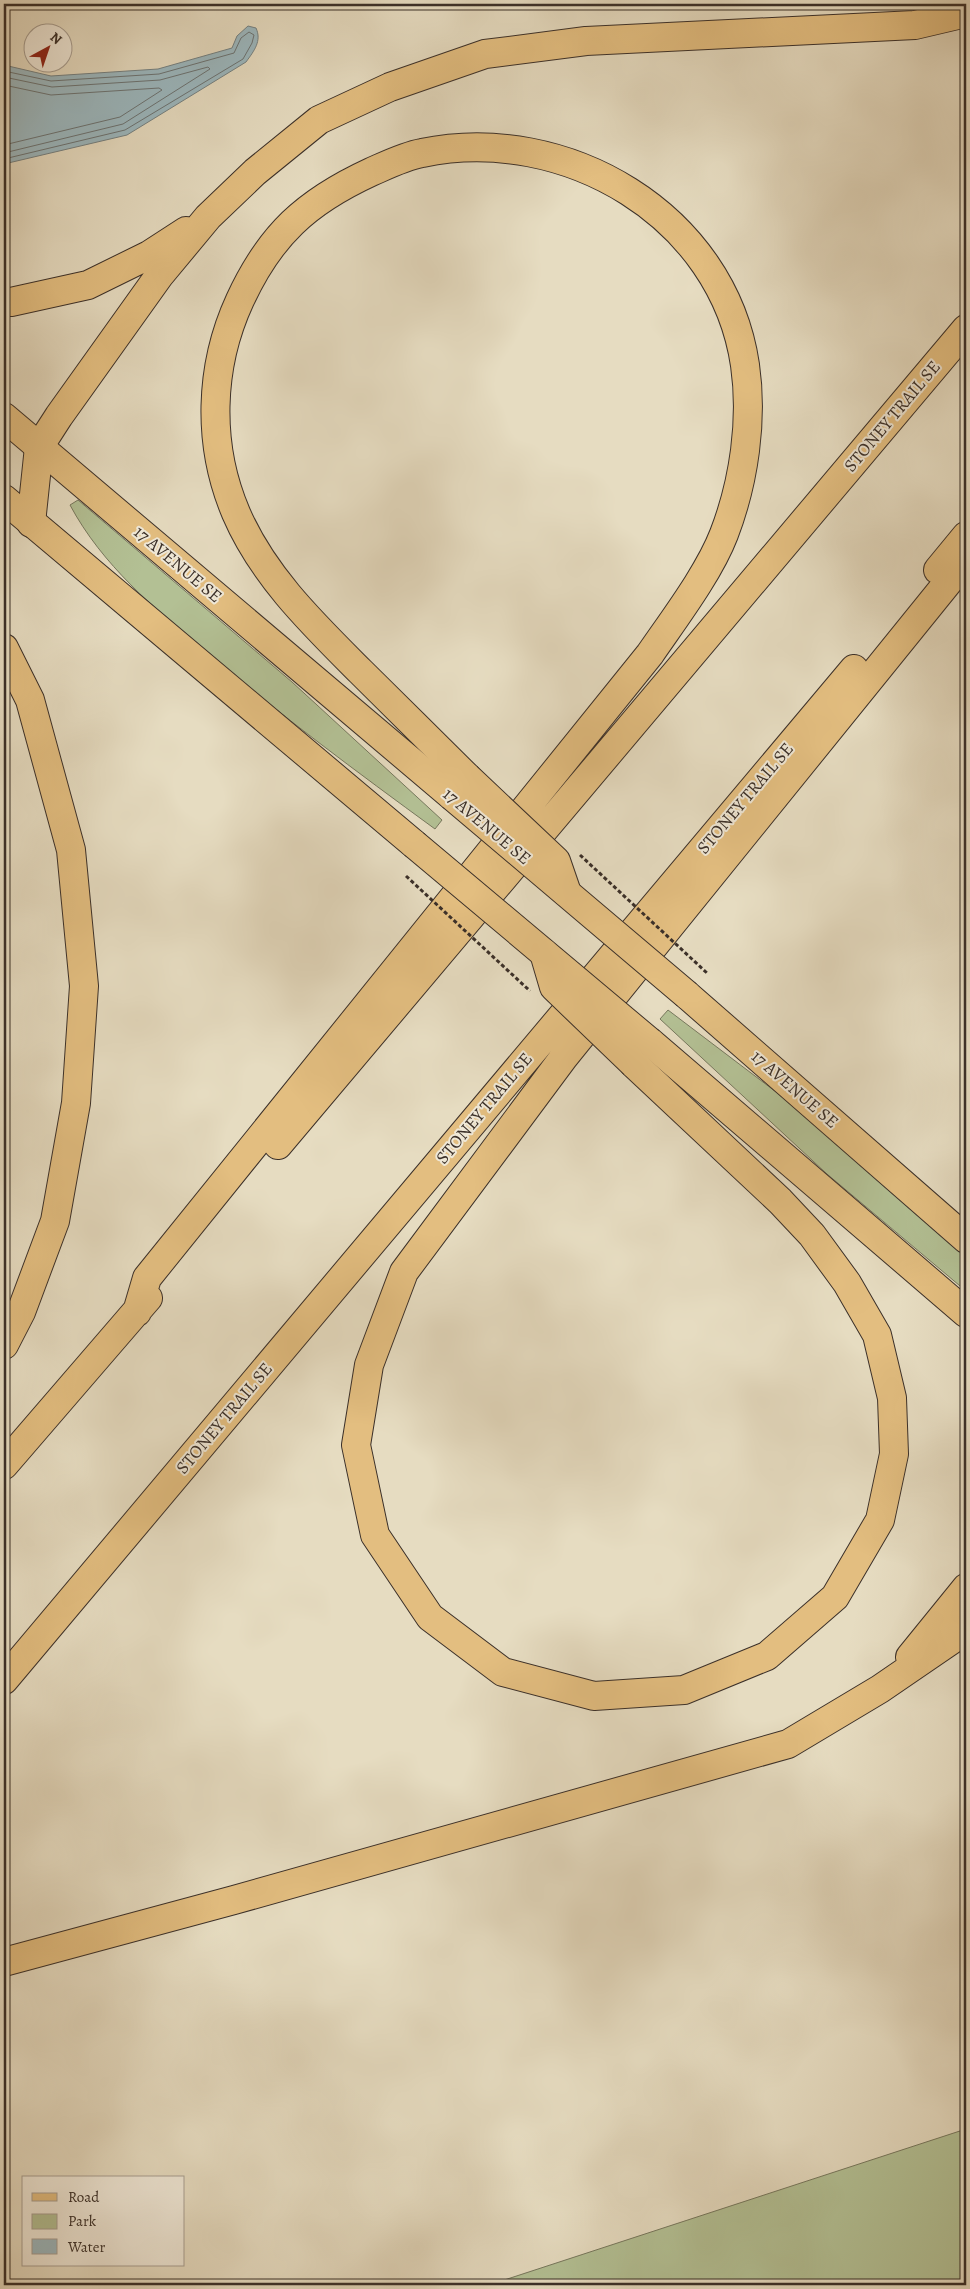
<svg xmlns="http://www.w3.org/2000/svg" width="970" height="2289" viewBox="0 0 970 2289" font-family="Alegreya,serif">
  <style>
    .green { fill: #b3c094; stroke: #77785e }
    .water { fill: #9cb8bf; stroke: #758283 }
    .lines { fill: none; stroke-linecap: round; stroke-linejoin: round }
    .shore { stroke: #6c7474; stroke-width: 1 }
    .major-casing { stroke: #3b3029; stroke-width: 30 }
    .highway-casing { stroke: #3b3029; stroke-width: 30 }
    .major { stroke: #e3be80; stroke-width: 28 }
    .highway { stroke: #e3be80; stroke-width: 28 }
    .major-bridge-casing { stroke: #3b3029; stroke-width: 30; stroke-linecap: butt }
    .highway-bridge-casing { stroke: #3b3029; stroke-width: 30; stroke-linecap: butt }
    .path-bridge { stroke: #3b3029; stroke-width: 3; stroke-dasharray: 4 2.5; stroke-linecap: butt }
    .major-bridge { stroke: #e3be80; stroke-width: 28 }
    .highway-bridge { stroke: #e3be80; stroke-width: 28 }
    .labels { text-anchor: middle; stroke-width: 4; stroke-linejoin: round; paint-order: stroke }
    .street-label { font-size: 18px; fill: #3b3029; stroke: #efe8d7 }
  </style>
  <rect width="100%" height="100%" fill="#e6dcc1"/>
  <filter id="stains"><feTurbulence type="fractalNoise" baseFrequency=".004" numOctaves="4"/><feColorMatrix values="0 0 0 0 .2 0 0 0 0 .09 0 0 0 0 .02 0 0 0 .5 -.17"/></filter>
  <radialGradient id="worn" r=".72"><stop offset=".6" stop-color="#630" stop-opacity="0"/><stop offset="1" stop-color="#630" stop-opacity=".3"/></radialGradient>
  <path class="green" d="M78,500L292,682L442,820L435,829C357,772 280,715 206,652C155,609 102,565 70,505Z
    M668,1010L813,1120L943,1229L966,1253V1291L827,1174L660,1019Z
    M966,2129V2285H489Z"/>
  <path class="water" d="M248,26L256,28C262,41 254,51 246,62L127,135L4,164V65L51,76L158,69L232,48L237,36Z"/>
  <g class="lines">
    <path class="shore" d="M4,71L51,81L159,74L234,53L241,38L249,32L254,35L252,43L243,59L125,130L4,159
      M4,77L52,87L160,80L208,67L210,69L123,124L4,153
      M4,85L51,95L159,88L162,90L120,117L4,145"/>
    <g class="major-casing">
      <path id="major" d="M4,417L452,796
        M4,499L414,844
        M687,995L966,1239
        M650,1042L966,1313"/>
    </g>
    <g class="highway-casing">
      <path id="highway" d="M4,302H11L88,285L149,255L186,231
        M31,523L39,447L59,416L159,276L208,217L255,172L319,120L390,87L485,54L586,41L915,25L966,13
        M938,570L966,536
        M4,648L30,700L71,850L84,986L76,1103L55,1221L21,1312L4,1345
        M634,1064L780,1201L812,1235L847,1283L877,1335L892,1398L894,1454L880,1520L835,1597L767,1656L684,1690L594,1696L503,1672L430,1617L375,1535L356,1445L369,1365L404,1272L564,1057L966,560
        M278,1145L966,329
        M137,1312L147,1278L650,654C674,619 709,573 724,534C744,482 753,420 745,365C723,215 565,123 422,153C405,156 387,165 371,172C306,202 270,235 240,300C209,367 207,445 236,513C263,576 313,624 361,672C396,707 432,742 467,777
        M4,1465L148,1298
        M910,1657L966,1588
        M4,1680L854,669
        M4,1962L234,1900L788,1744L880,1689L966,1630"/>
    </g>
    <use href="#major" class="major"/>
    <use href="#highway" class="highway"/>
    <g class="major-bridge-casing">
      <path id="major-bridge" d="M452,796L687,995
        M414,844L650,1042"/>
    </g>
    <g class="highway-bridge-casing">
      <path id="highway-bridge" d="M467,777L556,861L567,893
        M544,953L554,987L634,1064"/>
    </g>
    <path class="path-bridge" d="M580,855L707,973
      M406,876L530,991"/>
    <use href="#major-bridge" class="major-bridge"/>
    <use href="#highway-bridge" class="highway-bridge"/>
  </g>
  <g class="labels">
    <g class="street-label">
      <text transform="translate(892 416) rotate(-50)" y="6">STONEY TRAIL SE</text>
      <text transform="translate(178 564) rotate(40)" y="6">17 AVENUE SE</text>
      <text transform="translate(745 798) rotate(-50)" y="6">STONEY TRAIL SE</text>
      <text transform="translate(487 826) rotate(40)" y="6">17 AVENUE SE</text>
      <text transform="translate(795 1089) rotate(41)" y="6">17 AVENUE SE</text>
      <text transform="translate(484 1108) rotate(-50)" y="6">STONEY TRAIL SE</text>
      <text transform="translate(224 1418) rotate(-50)" y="6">STONEY TRAIL SE</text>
    </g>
  </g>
  <rect width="970" height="2289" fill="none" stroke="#e6dcc1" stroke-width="20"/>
  <rect x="5" y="5" width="960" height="2279" fill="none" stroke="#3b3029" stroke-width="2.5"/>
  <rect x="10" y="10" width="950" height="2269" fill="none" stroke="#3b3029"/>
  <rect x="22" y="2176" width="162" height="90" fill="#efe8d7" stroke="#a79e91"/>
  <rect x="32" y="2193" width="25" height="8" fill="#e3be80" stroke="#a79e91"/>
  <text x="68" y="2202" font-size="15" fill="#3b3029">Road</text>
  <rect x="32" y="2214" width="25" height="15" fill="#b3c094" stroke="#a79e91"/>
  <text x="68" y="2226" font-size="15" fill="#3b3029">Park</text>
  <rect x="32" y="2239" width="25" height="15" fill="#9cb8bf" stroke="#a79e91"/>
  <text x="68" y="2252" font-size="15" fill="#3b3029">Water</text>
  <g transform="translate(48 48) rotate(40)"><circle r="24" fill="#efe8d7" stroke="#a79e91"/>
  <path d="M0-4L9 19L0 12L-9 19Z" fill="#8f2418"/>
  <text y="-8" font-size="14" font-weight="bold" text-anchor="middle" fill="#3b3029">N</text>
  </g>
  <rect width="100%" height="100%" filter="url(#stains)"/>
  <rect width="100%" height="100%" fill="url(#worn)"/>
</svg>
